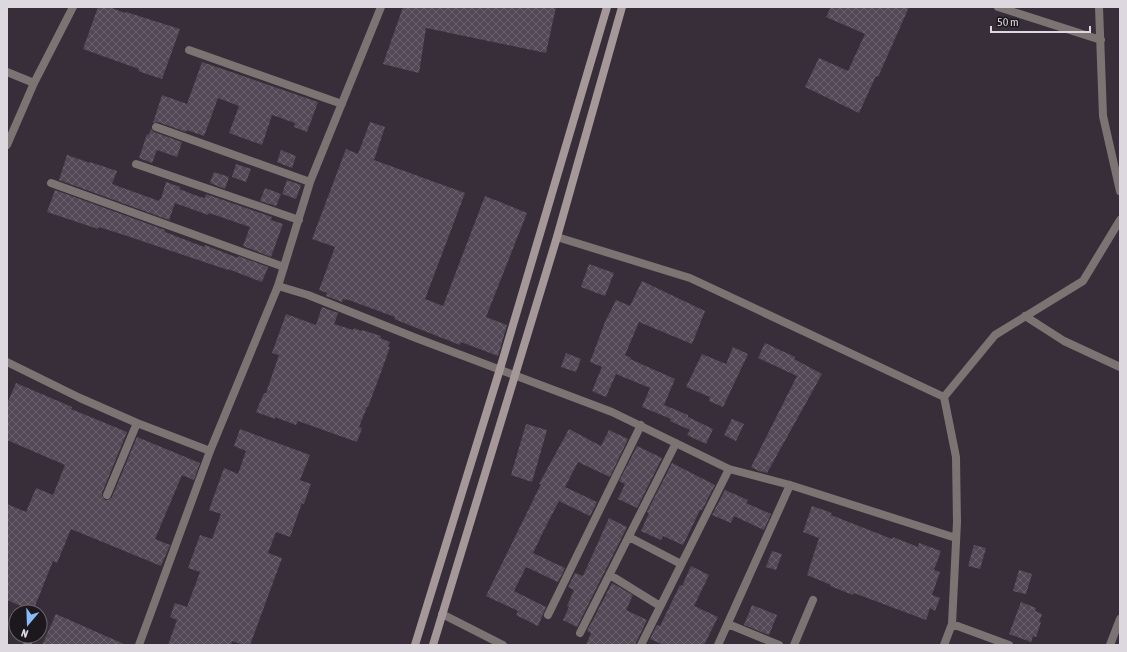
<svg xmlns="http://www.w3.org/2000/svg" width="1127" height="652" viewBox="0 0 1127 652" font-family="'Asap Condensed',sans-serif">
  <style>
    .building { fill: url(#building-cross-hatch) }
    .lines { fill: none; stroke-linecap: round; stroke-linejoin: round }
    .street { stroke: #7c7373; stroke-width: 8 }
    .secondary { stroke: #a69898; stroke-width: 8 }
  </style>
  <defs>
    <pattern id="building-cross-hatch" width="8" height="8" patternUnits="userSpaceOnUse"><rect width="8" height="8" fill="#534956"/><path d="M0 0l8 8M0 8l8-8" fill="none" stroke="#6b626e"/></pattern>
  </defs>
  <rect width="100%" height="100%" fill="#382e3a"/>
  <path class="building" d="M98,7H109L125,13L126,12L180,29L162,79L138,71L139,69L83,49Z
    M403,7H556L546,53L426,28L419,73L383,64Z
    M831,7H909L878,77L876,76L859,113L805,87L819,58L848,71L865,34L826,17Z
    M202,62L318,102L307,132L294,127L295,123L272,115L262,145L229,133L239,106L218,98L204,136L187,130L186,132L158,122L153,123L162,95L187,104Z
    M370,122L385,127L374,160L465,193L425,299L443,306L485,196L527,213L486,317L507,325L498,356L461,342L460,345L394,319L395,317L346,299V300L343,299L342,302L326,296L327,293L319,290L335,247L312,239L346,149L358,154Z
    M151,129L154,132L182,142L177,157L157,150L152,163L139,158L147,134L149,135Z
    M281,150L296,156L292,168L277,162Z
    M67,155L90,163V162L117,171L112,184L159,201L160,199H161L166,182L180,187L179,189L200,197L205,198L206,194L272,217L271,220L283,224L271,257L243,246L250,227L209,213L208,215L175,203L169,220L59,180Z
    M236,164L251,169L246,182L232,177Z
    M214,172L229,177L225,189L210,183Z
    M287,180L301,185L296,199L282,194Z
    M265,188L281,194L276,206L260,201Z
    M55,190L165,230V232L204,247L205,245L238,258V256L268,267L262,282L228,269V270L124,235L99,227L98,229L47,212Z
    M589,264L614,273L605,296L581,287Z
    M642,281L705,311L692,344L639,322L625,355L631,358L630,359L675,379L664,405L688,415V417L713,429L706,444L687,435L690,430L670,421L671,419L642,407L650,388L616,374L606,397L592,391L602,367L590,362L605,322L616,300L630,306Z
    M322,307L338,313L334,324L353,330L354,328L361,331L362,330L381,336L380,338L390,342L388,347H390L381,372L368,407H367L359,427L362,428L357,442L298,421L296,425L275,417V419L256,412L264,393H266L279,355L272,353L286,314L316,325Z
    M765,343L795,357L794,359L822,374L767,473L759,471L751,467L797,376L758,358Z
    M733,347L748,354L723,407L709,401L710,397L686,387L702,354L726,364Z
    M566,353L581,359L576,372L561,367Z
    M16,383L72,407L71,409L127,432L102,493V496L105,500H108L112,497L137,437L200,463L194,480L182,475L155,539L170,545L161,566L71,529L57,563L53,561L33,611L7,600V504L26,512L36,488L53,495L65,465L7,440V404Z
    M732,419L744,424L736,441L724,435Z
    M526,424L547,430L532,482L511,475Z
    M240,429L310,455L300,480L311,484L304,504L302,503L290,537L276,532L268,553L282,558L250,645H244L232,641L231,645H168L177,620L170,617L175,603L187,607L200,572L188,568L200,535L212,539L221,514L209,510L224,468L238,474L246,451L234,446Z
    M569,429L601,446L609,430L628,439L610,477L578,462L565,487L597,502L590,516L559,501L546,526L533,553L565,568L558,582L526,567L514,591L546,607L538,626L516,615L518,611L486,596L541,484H539Z
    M637,446L662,458L637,508L618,499L625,484L619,481Z
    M672,463L715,485L702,510H700L683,545L663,536L661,540L641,531L649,513L647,512Z
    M725,490L748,500L746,503L771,514L764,530L734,516L731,523L712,515Z
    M812,506L832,513L831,515L892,539L893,537L918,547L919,543L941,551L934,570L940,572L932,595L940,598L935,611L930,608L926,620L854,593L853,595L830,586L831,585L807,575L819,538L803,532Z
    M609,518L627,527L577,627L563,620L569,607L567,606L574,590L568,587L575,573L583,576Z
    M974,545L986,548L980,569L968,566Z
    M772,551L782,554L776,570L766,567Z
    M691,566L709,575L694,606L718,617L704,645H664L650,639L657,625L660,626L680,585L682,586Z
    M1019,570L1032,574L1026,594L1013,591Z
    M612,583L633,595L626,610L647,620L635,645H586L591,633L587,631Z
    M1021,602L1036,608L1035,611L1042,614L1039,622H1041L1036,637L1033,636L1031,642L1009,634Z
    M752,605L777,615L769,635L744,625Z
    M56,614L126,645H42Z"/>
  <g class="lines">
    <path class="street" d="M381,7L310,182L278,286L308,295L416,338L612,412L729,469L790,485L956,538
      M998,7L1101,40
      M1099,7L1103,116L1120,191
      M189,50L342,104
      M7,72L34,83
      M156,127L310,182
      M7,145L34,83L73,7
      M136,164L299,220
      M51,183L284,267
      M557,237L690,278L944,397L995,335L1083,281L1120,220
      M1025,316L1064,341L1120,367
      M7,362L80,398L137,423L210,451
      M944,397L956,457L957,522L952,624L944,645
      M107,495L137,423
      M629,537L681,564
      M610,575L660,606
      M442,614L503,645
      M548,615L641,425
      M728,624L779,645
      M952,624L1009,645
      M580,633L676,443
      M27,645L31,636
      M139,645L210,451L278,286
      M641,645L729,469
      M718,645L790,485
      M794,645L813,600
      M1110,645L1120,619"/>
    <path class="secondary" d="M415,645L500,369L607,7
      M433,645L557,237L622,7"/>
  </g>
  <rect width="1127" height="652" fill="none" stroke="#ddd7df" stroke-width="16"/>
  <g transform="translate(28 624) rotate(199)"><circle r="19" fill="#1c181e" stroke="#69646b"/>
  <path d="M0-3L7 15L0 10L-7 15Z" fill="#88bafc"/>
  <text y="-6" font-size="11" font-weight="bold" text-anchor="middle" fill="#ddd7df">N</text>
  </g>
  <path d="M991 26v6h99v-6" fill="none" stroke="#ddd7df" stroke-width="2"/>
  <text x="997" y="26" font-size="12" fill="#ddd7df" stroke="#1c181e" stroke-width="3" paint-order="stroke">50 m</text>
</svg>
